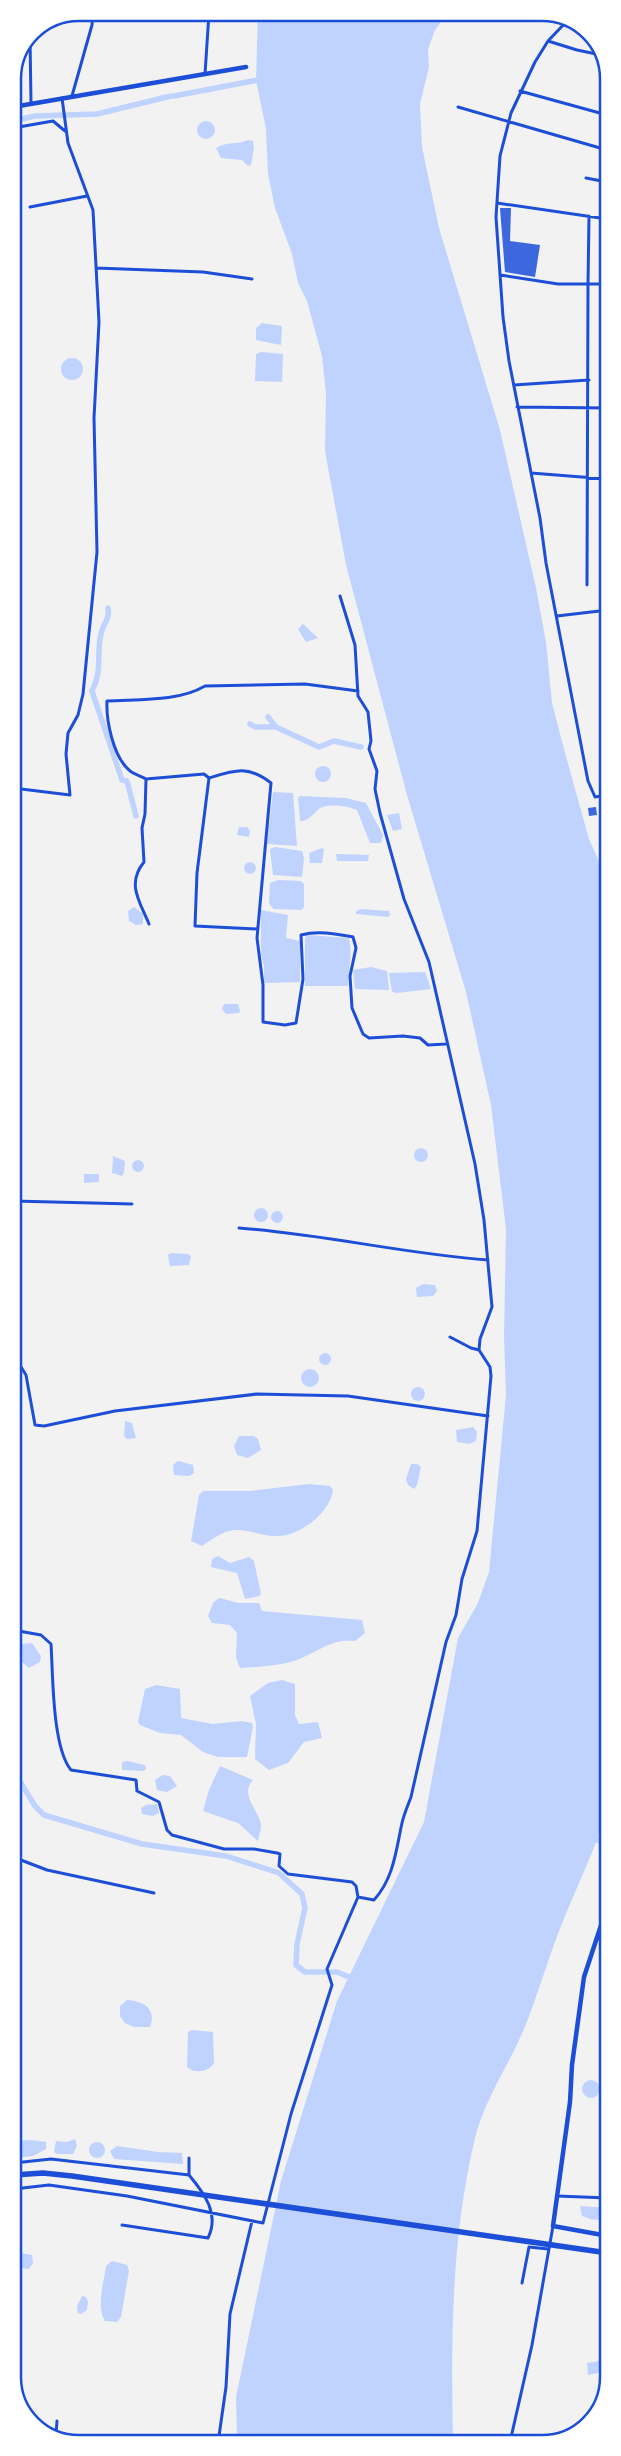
<svg xmlns="http://www.w3.org/2000/svg" width="621" height="2456" viewBox="0 0 621 2456" font-family="'Open Sans',sans-serif">
  <style>
    .water { fill: #bfd3fe }
    .lines { fill: none; stroke-linecap: round; stroke-linejoin: round }
    .canal { stroke: #bfd3fe; stroke-width: 5.5 }
    .building { fill: #3d67dc }
    .minor { stroke: #1d4ed8; stroke-width: 3 }
    .tertiary { stroke: #1d4ed8; stroke-width: 4.5 }
    .trunk { stroke: #1d4ed8; stroke-width: 5.5 }
    .rim { fill: none; stroke: #1d4ed8; stroke-width: 2.5 }
  </style>
  <rect width="100%" height="100%" fill="#f2f2f2"/>
  <path class="water" d="M258,13H448L435,30L428,49L429,67L420,104L422,147L439,228L500,430L536,588L546,642L552,703L565,753L589,839L608,882V1809C595,1850 575,1890 559,1931C547,1962 538,1994 526,2024C511,2062 485,2098 475,2138C451,2238 451,2340 453,2442L237,2443L236,2397L281,2181L337,2001L424,1822L458,1638L478,1603L489,1572L506,1395L504,1336L506,1229L491,1105L466,992L407,795L346,565L325,451L326,394L322,356L307,301L298,283L292,254L275,208L268,174L266,129L256,80Z
    M197 130a9 9 0 1 1 18 0a9 9 0 1 1-18 0Z
    M248,140L253,141L254,148L251,165L248,166L242,160L221,158L216,148C228,141 237,145 248,140Z
    M262,323L282,326L281,345L256,340V328Z
    M261,352L283,354L282,382L255,381L256,354Z
    M61 369a11 11 0 1 1 22 0a11 11 0 1 1-22 0Z
    M303,624L318,638L306,642L298,629Z
    M315 774a8 8 0 1 1 16 0a8 8 0 1 1-16 0Z
    M273,792L293,793L297,846L267,844Z
    M300,796L346,798L366,803L383,835L381,843H370L357,810C348,806 329,803 320,808C313,813 310,821 300,821L298,798Z
    M399,813L402,829L393,831L387,815Z
    M239,827H247L250,831L249,837L237,835Z
    M275,847L302,851L304,858L302,877L273,875L270,849Z
    M322,848L324,849L322,863H310L309,853Z
    M336,854L369,855L368,861H337Z
    M244 868a6 6 0 1 1 12 0a6 6 0 1 1-12 0Z
    M278,880L301,881L304,884V907L301,910L274,909L269,904L270,883Z
    M134,907L143,914V924L136,925L129,921L128,911Z
    M361,909L389,911L390,915L388,917L356,914V911Z
    M261,910L288,915L286,938L300,941V982L264,983V966L261,955Z
    M307,935L349,938C353,954 348,970 348,986H305V938Z
    M371,967L387,971L389,990L355,989L353,970Z
    M425,972L431,989L397,993L392,992L389,973Z
    M224,1004H238L240,1011L239,1013L226,1014L222,1009Z
    M414 1155a7 7 0 1 1 14 0a7 7 0 1 1-14 0Z
    M113,1156L125,1161L124,1173L122,1176L112,1173Z
    M132 1166a6 6 0 1 1 12 0a6 6 0 1 1-12 0Z
    M84,1174H99V1182L84,1183Z
    M254 1215a7 7 0 1 1 14 0a7 7 0 1 1-14 0Z
    M271 1217a6 6 0 1 1 12 0a6 6 0 1 1-12 0Z
    M171,1253L188,1254L191,1256L189,1265L170,1266L168,1255Z
    M423,1284L435,1285L437,1291L433,1296L417,1297L416,1288Z
    M319 1359a6 6 0 1 1 12 0a6 6 0 1 1-12 0Z
    M301 1378a9 9 0 1 1 18 0a9 9 0 1 1-18 0Z
    M411 1394a7 7 0 1 1 14 0a7 7 0 1 1-14 0Z
    M125,1421L132,1423L136,1438L127,1439L124,1436Z
    M473,1427L477,1432L476,1441L469,1444L457,1442L456,1430Z
    M239,1436H253L258,1439L261,1450L248,1458L237,1455L234,1446Z
    M178,1461L193,1465L194,1473L189,1476L174,1475L173,1465Z
    M411,1464H417L421,1467L417,1485L414,1489L408,1485L406,1479Z
    M309,1484L330,1486L333,1490C330,1513 299,1537 276,1536C262,1536 248,1529 234,1530C223,1531 211,1540 202,1546L191,1541L199,1495L203,1491H250Z
    M218,1556L230,1563L249,1557L254,1561L261,1594L259,1596L245,1599L237,1573L211,1567L212,1559Z
    M219,1598L239,1603H259L262,1611L362,1620L365,1633L355,1641C333,1637 315,1654 294,1661C277,1666 258,1667 240,1668L236,1658L237,1633L230,1625L212,1623L208,1616L213,1603Z
    M32,1643L41,1656L40,1662L29,1668L17,1658L18,1649L22,1644Z
    M282,1680L295,1684V1715L299,1724L318,1722L322,1738L304,1742L288,1763L269,1770L255,1759L256,1724L250,1696L268,1683Z
    M156,1685L180,1689L181,1718L213,1724L242,1721L252,1723L253,1727L247,1757H218L203,1752L181,1735L160,1733L140,1725L138,1722L145,1689Z
    M127,1761L145,1765L146,1769L143,1771L122,1770V1762Z
    M220,1766L253,1780C239,1795 259,1810 261,1825C261,1830 259,1836 258,1841L238,1823L203,1811L209,1790Z
    M163,1775L170,1776L177,1786L167,1792L157,1790L155,1780Z
    M157,1804L159,1813L153,1816L142,1814L141,1808L146,1805Z
    M127,2000C144,2001 157,2009 150,2027H134L125,2023L120,2016V2006Z
    M192,2030L213,2032L214,2063C209,2072 194,2074 187,2067L188,2032Z
    M582 2089a9 9 0 1 1 18 0a9 9 0 1 1-18 0Z
    M75,2139L77,2146L73,2154H57L54,2152L56,2141L67,2142Z
    M31,2140L46,2142V2149L33,2156L14,2158V2141Z
    M89 2150a8 8 0 1 1 16 0a8 8 0 1 1-16 0Z
    M117,2146L158,2152L182,2153L183,2164L114,2159L110,2151Z
    M580,2206L608,2208V2221L590,2219L582,2216Z
    M20,2253L32,2255L33,2263L29,2269L17,2268L14,2266V2255Z
    M112,2261L127,2265L129,2271L121,2317L117,2322L105,2321C96,2307 104,2281 106,2266Z
    M82,2296L86,2297L88,2301L87,2310L81,2314L78,2313L77,2306Z
    M605,2360L607,2371L588,2375L587,2363Z"/>
  <g class="lines">
    <path class="canal" d="M174,96L263,79
      M13,121L35,116L97,114L171,96
      M108,608C110,620 103,623 101,634C96,654 103,670 92,691L122,780L127,781L136,816
      M268,717L276,727L319,747L334,741L361,747
      M250,724L255,727H276
      M16,1775L35,1806L44,1815L142,1844L226,1856L279,1873L302,1894L305,1908L297,1944L296,1965L305,1972H337L354,1979
      M591,1837L608,1845"/>
  </g>
  <path class="building" d="M500,208H511L510,241L540,245L535,277L505,272Z
    M596,807L597,815L589,816L588,808Z"/>
  <g class="lines">
    <path class="minor" d="M567,21L548,41L535,62L511,113L500,156L496,217L503,317L509,361L540,518L546,563L588,781L595,797L608,795
      M30,37L31,103
      M548,41L577,50L601,55
      M205,74L209,13
      M520,91L607,115
      M72,96L92,25L93,13
      M458,107L607,150
      M13,128L53,121L65,131
      M586,178L607,182
      M497,203L607,219
      M30,207L87,196
      M589,216L588,284H607
      M96,268L203,272L252,279
      M500,275L558,284H588L587,585
      M514,385L589,380
      M517,407L607,408
      M531,473L607,479
      M340,596L355,645L358,696L368,712L371,741L369,749L377,771L375,789L380,813L404,899L429,962L475,1164L484,1220L492,1307L480,1339L479,1350
      M557,616L608,610
      M146,779L204,774L209,778
      M13,788L70,795L66,754L68,733L78,715L83,694L97,552L94,418L99,322L93,210L68,143L62,98
      M149,924C140,902 126,884 144,862L142,828L145,814L146,779C141,776 133,774 129,770C113,756 106,720 107,701C138,699 178,702 205,686L305,684L358,691
      M258,929L195,926L197,873L209,778C235,770 248,765 271,783L257,938L263,985V1022L285,1025L296,1023L303,979L301,935C318,930 337,934 353,937L356,948L350,976L352,1008L363,1034L369,1038L403,1036L420,1038L428,1045L446,1044
      M13,1201L132,1204
      M239,1228C323,1234 405,1254 488,1260
      M13,1354L26,1375L35,1425L44,1426L115,1411L257,1394L348,1396L488,1416
      M13,1630L41,1635L51,1644C53,1674 52,1747 71,1770L136,1780L137,1791L159,1802L167,1830L172,1835L224,1849H254L277,1853L280,1854L279,1866L288,1874L352,1882L356,1886L358,1897
      M13,1857L47,1870L154,1893
      M596,1939L608,1938
      M14,2163L51,2159L189,2175C204,2193 220,2214 208,2238L122,2225
      M189,2175V2158
      M14,2189L49,2185L127,2196L263,2223L291,2114L332,1985L327,1969L358,1897L374,1900C394,1878 396,1850 402,1823C404,1814 408,1805 411,1797L446,1642L456,1615L462,1579L477,1531L491,1376L490,1367L479,1350L471,1348L450,1337
      M557,2196L608,2198
      M522,2283L529,2247L548,2249
      M56,2435L57,2421
      M510,2442L532,2345L553,2226
      M218,2443L226,2387L230,2314L252,2221"/>
    <path class="tertiary" d="M13,107L246,67
      M608,1904L584,1977L572,2065L570,2102L553,2226L608,2236"/>
    <path class="trunk" d="M14,2175L43,2173L72,2176L608,2253"/>
  </g>
  <path d="M0 0H621V2456H0ZM79 21H542A58 58 0 0 1 600 79V2377A58 58 0 0 1 542 2435H79A58 58 0 0 1 21 2377V79A58 58 0 0 1 79 21Z" fill="#fff" fill-rule="evenodd"/>
  <path class="rim" d="M79 21H542A58 58 0 0 1 600 79V2377A58 58 0 0 1 542 2435H79A58 58 0 0 1 21 2377V79A58 58 0 0 1 79 21Z"/>
</svg>
